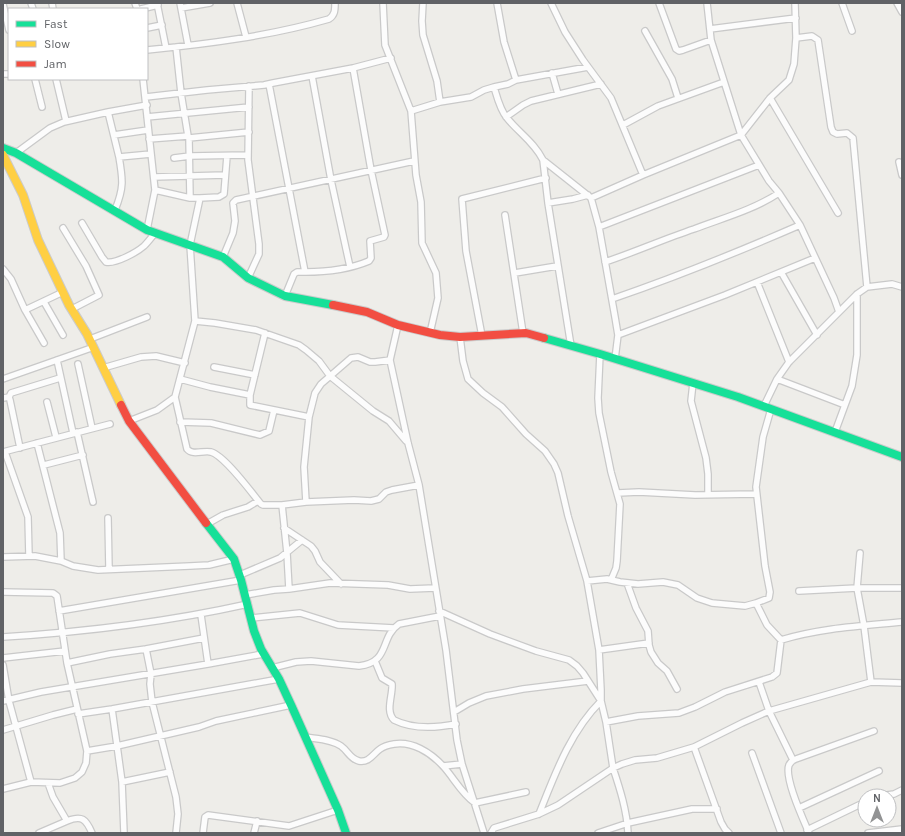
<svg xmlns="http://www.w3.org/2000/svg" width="905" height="836" viewBox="0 0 905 836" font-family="Karla,sans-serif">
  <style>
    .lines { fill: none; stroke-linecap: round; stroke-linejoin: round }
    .street-casing { stroke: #c9c9c9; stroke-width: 8 }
    .fast-casing { stroke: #cbcbcb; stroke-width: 10 }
    .slow-casing { stroke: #cbcbcb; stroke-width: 10 }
    .jam-casing { stroke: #cbcbcb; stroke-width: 10 }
    .street { stroke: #fcfcfc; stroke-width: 5.5 }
    .fast { stroke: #16e098; stroke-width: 8 }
    .slow { stroke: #ffcf43; stroke-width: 8 }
    .jam { stroke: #f24e42; stroke-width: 8 }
  </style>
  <rect width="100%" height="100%" fill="#eeede9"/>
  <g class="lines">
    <g class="street-casing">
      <path id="street" d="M31,3L33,9
        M52,3L53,9
        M135,3L137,9
        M157,3L166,48
        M180,3L188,45
        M237,3L246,37
        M383,3L385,45L411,111L416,175L421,202L422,243L436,273L438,298L430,333
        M423,3L422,21L423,35L437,81L440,102
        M497,3L504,42L516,80L508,84L494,87C497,97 500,110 507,118C519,133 534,142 543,160L591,198L599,227L615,317L618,335L615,359
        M551,3L565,32L583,60L611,98L643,175
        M659,3L676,49L679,51L683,50L711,40
        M707,3L711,40L741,135L769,181L779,193L800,225L834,298L839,312L789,362L777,379L764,406
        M842,3L852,31
        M897,3L902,12
        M3,4L9,30
        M181,8L210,3
        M141,9L158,5
        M147,28L162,25
        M710,29L796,18
        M645,31L672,79L678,98
        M796,38L812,36L818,40L831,127L833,132L837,134L847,133L853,138L867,287
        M176,47L181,93L188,136L189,138L190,198
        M147,50C208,44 270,36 329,19C335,15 335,10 335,3
        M552,73L558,94
        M3,74H9
        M312,76L331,180L350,267
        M35,79L42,107
        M56,79L66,121
        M143,79L155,190L147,230
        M516,80L588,67
        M269,84L305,272H297L294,274L285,296
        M146,97L207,90L264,85L273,83L353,68L391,58
        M770,98L838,213
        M411,111L440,102L471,97L484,90L494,87
        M108,112L119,157
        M147,117L249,107
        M506,117L523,105L531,101L601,84
        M623,125L658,106L724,82
        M114,135L148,130
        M189,138L249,132
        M149,139L188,136
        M16,153L50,128L64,122L108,112L147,105
        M174,158L190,156L247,155
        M543,160L548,203L571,346
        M899,162L902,175
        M154,177L225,175
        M155,190L190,198H200L190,245L195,321L175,397L187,449C193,456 203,450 211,452C225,456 251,492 261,504L263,505H282L306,502L354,500L371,501L379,499L386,492L392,490L419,485
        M200,198L219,197L224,194L227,156
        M591,198L643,175L741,135L770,98L789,80L794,64L796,38L795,3
        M548,203L573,199L588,195
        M115,210C124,188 123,180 119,157L151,154
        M505,215L523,333
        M82,223L102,257L106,262C116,264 137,252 144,246C148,242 151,238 155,233
        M599,227L759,165
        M63,228L86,266L99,295L72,309
        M223,257L233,233L235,221L233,203L236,200L414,161
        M605,262C635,252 664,239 694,229C723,218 753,210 779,193
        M3,269L11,279L25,310L44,343
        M305,272C326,272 350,269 369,261L371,258L370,241L384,237L385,235L371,170L353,68
        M781,272L817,335
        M515,273L557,266
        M248,278L259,254V244L248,160L249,86
        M757,282L789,362
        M612,299C676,277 738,252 800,225
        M44,302L63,335
        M25,310L63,292
        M839,312L857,294L867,287L892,284L902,287
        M195,321L215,323L256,330L299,345L306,350L319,361L330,376L373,411L389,421L406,441
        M398,325L390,360L408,443L419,485L446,650L457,740L462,764L484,833
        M265,333L250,395V405L309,417
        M618,335L725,295L815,258
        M482,336L466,251L462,199L546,178
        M460,337L463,361L468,379L483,393L502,407L526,434L545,451L554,464L558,473L568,516L587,581L599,650L601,690V701C570,732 555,774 539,814
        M90,339L147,317
        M600,354L598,398L599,413L611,472L620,504L617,561L616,568L611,580
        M57,360L73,433
        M78,364L92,428
        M214,367L255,375
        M103,368L141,357L156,356L185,363
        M3,379L94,347
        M180,379L210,387L250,395
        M777,379L845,405
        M693,383L691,401L706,458L708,474V494
        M9,397L11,393L60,378
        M3,398L9,397L10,400L20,448
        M47,402L56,437
        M129,421L157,410L175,397
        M180,422L211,423L260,435L269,431L274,410
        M77,432L93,502
        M835,432L852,386L857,355V294
        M37,443L60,533L61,561
        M3,452L110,424
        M5,452L28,517L29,556
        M44,465L83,455
        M618,493L639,492L695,495L756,494
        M306,502L304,467L309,417L315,393L321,384L351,358L358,357L370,362H375L390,360
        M108,518L109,569
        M207,524L223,515L248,507L258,501
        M284,528L311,546L315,551L320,562L341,584
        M860,553L857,588L864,626L871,682
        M3,557L35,556L61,561L73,566L98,570L190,566L209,565L234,559
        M240,575L280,558L302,540
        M587,581L607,579L620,582L638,584L663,582L678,585L697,598L712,603L745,606L756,603L767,625L781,640
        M627,583L636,608L648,631L649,645L651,652L658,663L667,671L677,689
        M289,589L330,583L388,585L410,589L435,588
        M799,591L857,588H902
        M3,592L53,593L57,596L67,663L87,751L86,763L82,772L75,778L60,783L31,782L3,789
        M245,595L274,590L289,589L287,553L282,505
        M756,603L769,598L770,592L765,566L756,487L763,437L771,409
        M59,611L241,580
        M439,611L490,634L536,651L569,660L577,666L583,673L601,701L606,722L613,768L558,805L539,814L494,828L491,833
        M251,618L300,613L338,625L394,628
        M3,637C85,632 167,622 248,604
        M146,649L204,638
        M599,650L649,643
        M3,658L65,651
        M375,661L382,678L392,684C393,695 385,711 394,720C412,729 436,728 456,724
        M67,663L110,654L146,649L151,674L150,684L152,702L176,797L178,814L176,833
        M208,664L263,654
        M3,665L9,701L31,782
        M272,668L296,662L311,661L359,666C391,662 379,638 399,624L440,616
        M759,682L769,711L793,760
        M3,701L41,692L208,664L201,615
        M112,709L122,782L124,833
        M454,712L469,703L486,696L523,689L588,681
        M78,714L112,709L279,679
        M606,722L638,716L679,713L695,707L725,692L772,677L777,673L781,640C821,628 861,626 902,622
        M3,730L53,715L77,709
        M305,737C316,739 331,739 341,746C348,751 350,759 359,761C369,763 373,754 380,749C384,746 388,745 394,744C412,741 430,752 443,766C454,778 461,793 475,803L526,792
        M694,747L721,822L725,829L729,833
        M87,751L117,746L199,727L216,721L291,705
        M752,753L781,833
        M443,766L462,764
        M122,782L170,772
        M48,783L53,797L67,821C82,815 86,819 92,833
        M880,796L894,794L902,790
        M799,808L879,771
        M807,830L865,802
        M39,833L67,821
        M203,833L205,817L208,815L289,826L338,810
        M254,833L257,821
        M598,833L628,823L692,809H717
        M628,833C627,811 620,789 613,768L622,764L635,760L657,758L694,747L742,723L769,711L871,682L902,683
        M809,833C803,819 784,778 789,765C791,761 793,760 796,759L874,731
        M868,833L902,829"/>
    </g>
    <g class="fast-casing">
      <path id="fast" d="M3,148L16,153L147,230L223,257L248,278L285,296L333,305
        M544,338L600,354L738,397L902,457
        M206,523L234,559L241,580L254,631L261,649L279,679L292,707L338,810L346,833"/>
    </g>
    <g class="slow-casing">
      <path id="slow" d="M3,155L23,195L38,240L69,305L87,334L121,405"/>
    </g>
    <g class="jam-casing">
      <path id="jam" d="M333,305L367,312L398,325L440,335L460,337L526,333L544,338
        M121,405L129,421L206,523"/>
    </g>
    <use href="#street" class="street"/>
    <use href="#fast" class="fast"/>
    <use href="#slow" class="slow"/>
    <use href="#jam" class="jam"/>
  </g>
  <rect width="905" height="836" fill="none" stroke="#606266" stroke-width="8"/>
  <rect x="8" y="8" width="140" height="72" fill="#ffffff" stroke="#bfc0c2"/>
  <rect x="16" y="21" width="20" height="6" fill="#16e098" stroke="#bfc0c2"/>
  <text x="44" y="28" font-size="12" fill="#606266">Fast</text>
  <rect x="16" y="41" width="20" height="6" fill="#ffcf43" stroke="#bfc0c2"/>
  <text x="44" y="48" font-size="12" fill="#606266">Slow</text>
  <rect x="16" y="61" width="20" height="6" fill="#f24e42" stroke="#bfc0c2"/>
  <text x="44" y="68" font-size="12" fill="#606266">Jam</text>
  <g transform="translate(877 808)"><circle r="19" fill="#ffffff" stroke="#bfc0c2"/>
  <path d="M0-3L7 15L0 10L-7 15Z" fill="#929394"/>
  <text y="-6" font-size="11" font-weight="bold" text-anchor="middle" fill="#606266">N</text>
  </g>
</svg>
